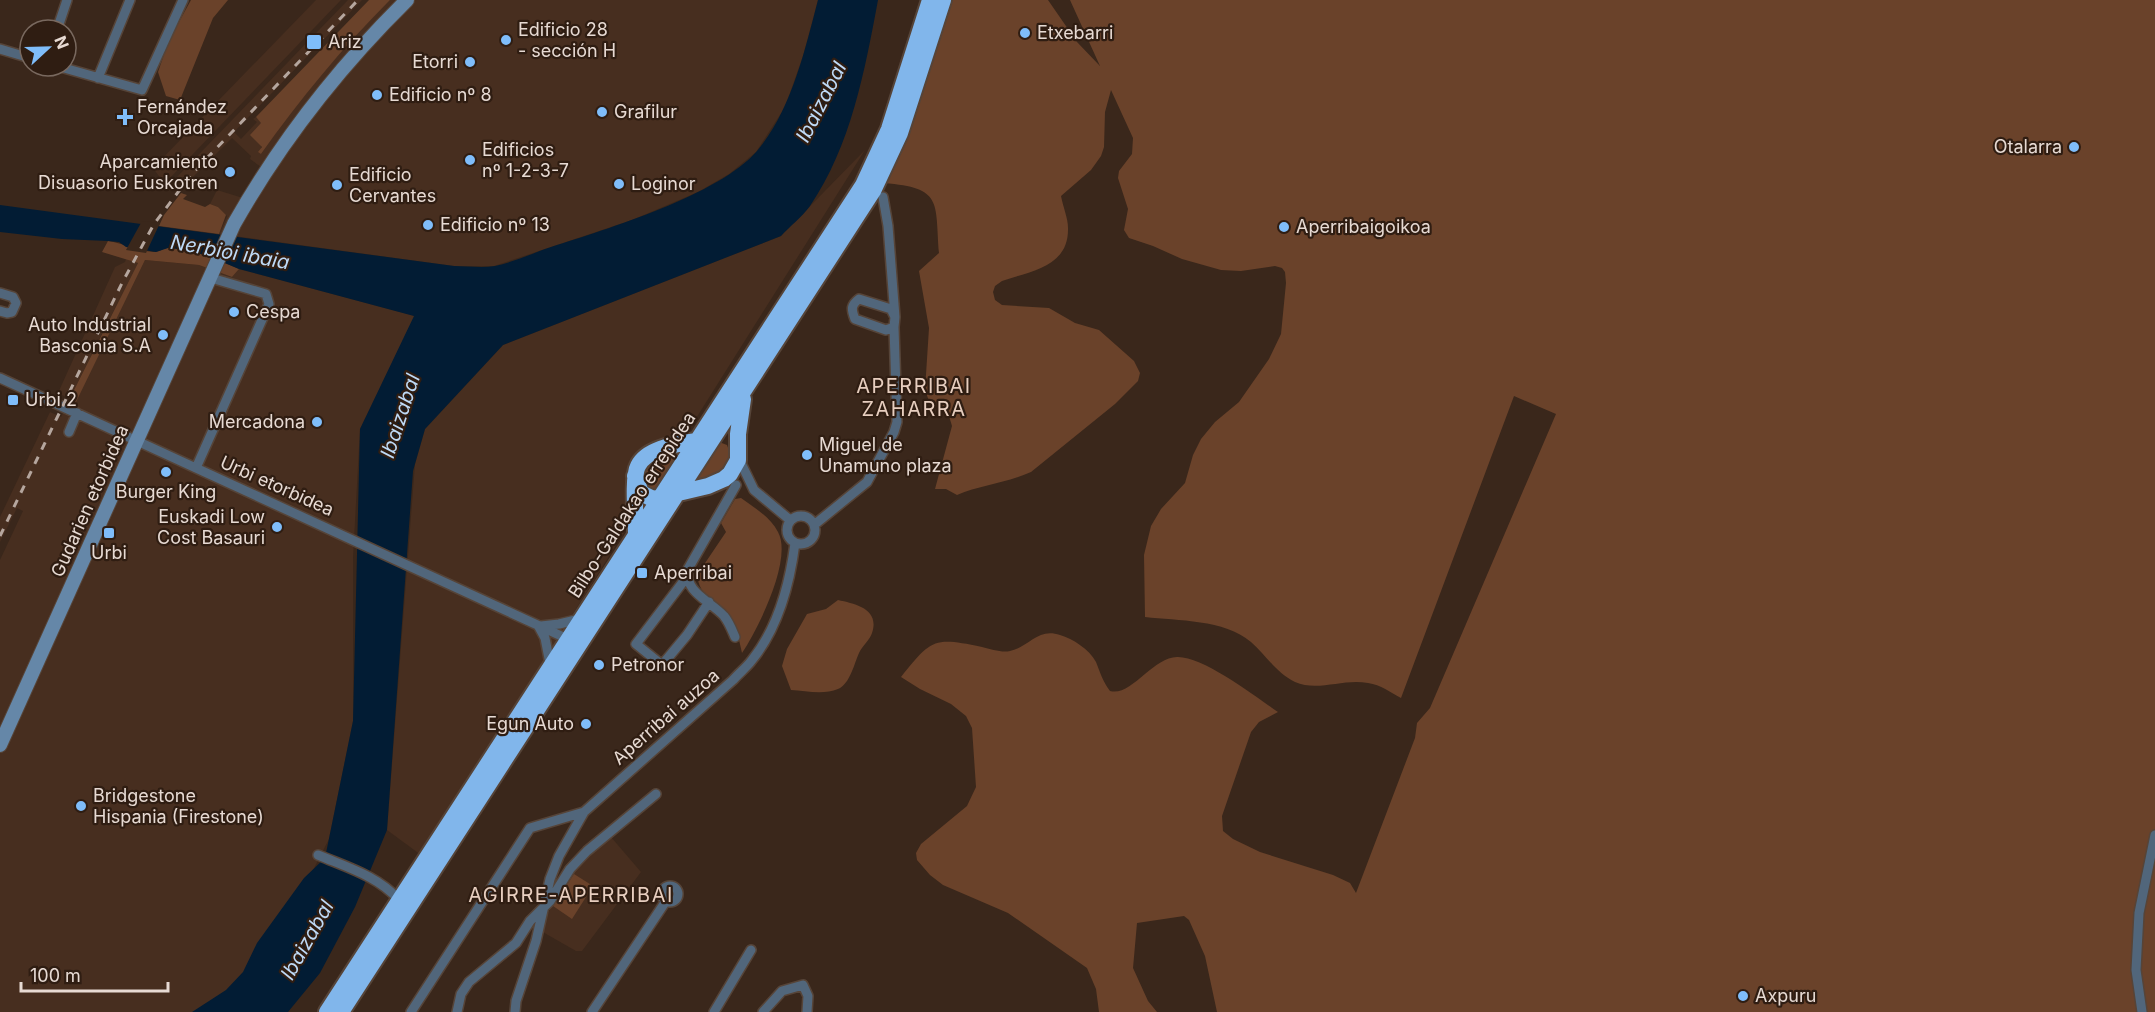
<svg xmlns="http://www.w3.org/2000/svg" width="2155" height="1012" viewBox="0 0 2155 1012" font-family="Inter,sans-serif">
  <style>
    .built { fill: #472e1f }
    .green { fill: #6a422a }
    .water { fill: #021c34 }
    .pier { fill: #3a271b }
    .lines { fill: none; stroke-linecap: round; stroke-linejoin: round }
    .street-casing { stroke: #564438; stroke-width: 12 }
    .secondary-casing { stroke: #564438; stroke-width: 16 }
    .highway-casing { stroke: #564438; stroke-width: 20 }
    .street { stroke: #51667b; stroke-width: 9 }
    .secondary { stroke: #6587a8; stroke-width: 14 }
    .highway { stroke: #81b6eb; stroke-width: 16 }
    .rail { stroke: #b5a69e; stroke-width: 3; stroke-dasharray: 8 8; stroke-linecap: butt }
    .poi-dot { fill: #7fbdfa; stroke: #2f1d12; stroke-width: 2 }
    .labels { text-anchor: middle; stroke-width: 4.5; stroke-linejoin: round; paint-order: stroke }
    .poi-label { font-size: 18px; fill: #e7dad3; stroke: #2f1d12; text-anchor: start }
    .street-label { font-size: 18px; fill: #e7dad3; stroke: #2f1d12 }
    .water-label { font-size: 20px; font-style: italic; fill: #bedaf7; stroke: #2f1d12 }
    .neighbourhood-label { font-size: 20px; letter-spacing: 1.5px; fill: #e7cebf; stroke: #2f1d12 }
  </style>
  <rect width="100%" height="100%" fill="#3a271b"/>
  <path class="built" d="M316,0H341L168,180L161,179L153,168Z
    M348,0H362L234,132L241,139L257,122L253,119L256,117L262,123L261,154L294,107L326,67L359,31L390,0H818L803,56L785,107L756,152L729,174L698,192L632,220L494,266H454L219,234L227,216L218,207L210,204L217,190L243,198L261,167L250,159L251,156L232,138L189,181L177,177Z
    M865,150L421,855L387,830L415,464L425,429L503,345L781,236Z
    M126,259L138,263L70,398L75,401L145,260L199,265L232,277L239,269L415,316L360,429L353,558V721L329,839L268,958L209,1012H0V560L23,511L17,508L0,542V517L50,412L61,417L70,399L58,393L115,267L125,262Z
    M611,837L641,872L582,951H576L541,931L552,904L579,865Z"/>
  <path class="green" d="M191,0H228L213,18L180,100L166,96L158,72L169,40Z
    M369,0H390C342,48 300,99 261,154L258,152L262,147L250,135L261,123L256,117Z
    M947,0H1048L1077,42L1100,66L1070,0H2155V1012H1217L1205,956L1189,920L1184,916L1137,923L1133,968L1148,1001L1157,1012H1099L1096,989L1087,968L1008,913L943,885L930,875L917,860L916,853L921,844L967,806L976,787L972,728L966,716L951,704L920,689L901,677C932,639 933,637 982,647C991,649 1002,653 1010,651C1029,647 1038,627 1060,635C1073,639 1089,649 1096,662C1100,672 1103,682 1110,691C1131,697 1153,657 1177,657C1203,656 1256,697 1278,712L1259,722L1251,732L1222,816L1223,831L1233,839L1260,852L1333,875L1350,883L1356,893L1415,738L1417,723L1430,708L1556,414L1514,396L1401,698C1390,692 1381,685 1368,683C1344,678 1318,692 1295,682C1276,673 1266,655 1251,642C1224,619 1178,621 1145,617L1144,555L1151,526L1161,509L1185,483L1193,455L1201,439L1215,422L1239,402L1269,359L1281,334L1286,283L1285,272L1282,268L1275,266L1241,271L1221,270L1182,259L1153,246L1129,238L1124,230L1128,209L1118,178L1119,171L1132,154L1133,138L1111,90L1105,112L1104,147L1101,156L1091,170L1061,196C1063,207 1068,218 1068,228C1069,267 1031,271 1002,281L995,286L993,292L995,300L1002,305L1049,308L1075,323L1099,330L1134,361L1140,373L1138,381L1115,404L1031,472C1007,483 981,485 957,495L946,489H935L952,426L949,416L929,401L925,390L929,328L919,271L939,253C935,201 943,188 884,183Z
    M181,193L187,195L183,199L205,207L210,204L218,207L226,215L219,234L159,226L164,215Z
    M108,241C123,243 137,251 154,252C159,252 162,249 167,248C183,245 223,262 239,269L232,277L199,265L145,260L76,402L70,398L138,263L102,252Z
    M719,442L727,445L731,456L721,473L693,482Z
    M679,452L653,492H650L642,481L645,467L660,457Z
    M741,498C755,508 770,517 778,532C793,559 758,629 742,653C739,639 736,624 727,612C714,597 700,598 697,575L726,532L721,523L735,499Z
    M838,600C856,604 880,609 872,633C870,640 862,646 859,653C854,664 850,684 838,689C824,695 806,691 791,690L782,666L787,649L807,614L826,609Z
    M574,874L593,886L572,919L553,906Z"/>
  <path class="water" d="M818,0H878C865,70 851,146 810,206C802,217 790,226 781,236L503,345L425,429L413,471L387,830L355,907L320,973L288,1012H192L226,990L243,972L257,943L304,878L325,858L353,721L360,429L414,316L239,269L206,255L172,248H168L156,252L126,247L119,242L108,241L62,239L0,232V205L454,266C467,266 482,268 495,266C514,262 533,253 551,247C607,229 719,195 757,151C791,111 805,50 818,0Z"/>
  <path class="pier" d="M142,221L160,223L146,253L126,250Z"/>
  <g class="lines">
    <g class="street-casing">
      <path id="street" d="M57,30L67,0
        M0,49L30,58
        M57,66L142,90L183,0
        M98,78L130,0
        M883,197L888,226L895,317
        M0,293L13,297L16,303L12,312L7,313L0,311
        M859,299L891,309L895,317L894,327L886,330L855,319C851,309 851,305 859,299Z
        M0,378L570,640
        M69,432L77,413
        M739,459L754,490L790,520
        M196,468L269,304L266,294L211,278
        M787 530a14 14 0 1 1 28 0a14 14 0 1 1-28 0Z
        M814,525L867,482L894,432L897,422L894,327
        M686,578L636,644L662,665L687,635L709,602
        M541,626L559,624L580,619
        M539,627L545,638L550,664
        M735,637C732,630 729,622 724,616C709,600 684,592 688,569L736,485
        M318,855C346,867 378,876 399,900
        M662 894a8 8 0 1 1 16 0a8 8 0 1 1-16 0Z
        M411,1012L530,828L584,812
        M457,1012L461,994L469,982L516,943L530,921L550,901L570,869L587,851L656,794
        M515,1012L516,1001L536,941L550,879L559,856L584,812L733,680C739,673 747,667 752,660C778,628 790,582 795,543
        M592,1012L666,901
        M714,1012L751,950
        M763,1012L782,991L803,985L808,996L807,1012
        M2142,1012L2136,970L2139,913L2155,835"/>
    </g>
    <g class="secondary-casing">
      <path id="secondary" d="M0,745L234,224C281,141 339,67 407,0"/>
    </g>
    <g class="highway-casing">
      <path id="highway" d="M635,476L641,493L653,499L708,486L724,479L730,474L738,460V434L743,399
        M636,535C636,520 632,477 638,466C648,446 682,444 701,440
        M327,1012L863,185L889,129L930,0
        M341,1012L873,191L900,133L943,0"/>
    </g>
    <use href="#street" class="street"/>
    <use href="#secondary" class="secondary"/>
    <use href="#highway" class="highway"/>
    <path class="rail" d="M0,536L122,283L154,224L191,175L358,0"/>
  </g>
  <g class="poi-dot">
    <circle cx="1025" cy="33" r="6"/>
    <circle cx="506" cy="40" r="6"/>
    <rect x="306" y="34" width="16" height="16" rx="3"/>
    <circle cx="470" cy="62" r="6"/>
    <circle cx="377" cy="95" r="6"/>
    <circle cx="602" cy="112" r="6"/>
    <path d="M122 108h6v6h6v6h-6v6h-6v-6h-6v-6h6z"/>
    <circle cx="2074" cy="147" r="6"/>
    <circle cx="470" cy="160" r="6"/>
    <circle cx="230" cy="172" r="6"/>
    <circle cx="619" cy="184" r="6"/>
    <circle cx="337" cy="185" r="6"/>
    <circle cx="428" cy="225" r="6"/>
    <circle cx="1284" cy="227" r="6"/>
    <circle cx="234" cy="312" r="6"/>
    <circle cx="163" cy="335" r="6"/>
    <rect x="7" y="394" width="12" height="12" rx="3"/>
    <circle cx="317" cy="422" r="6"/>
    <circle cx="807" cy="455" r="6"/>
    <circle cx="166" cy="472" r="6"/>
    <circle cx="277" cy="527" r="6"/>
    <rect x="103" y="527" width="12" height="12" rx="3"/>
    <rect x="636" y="567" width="12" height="12" rx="3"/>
    <circle cx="599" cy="665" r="6"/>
    <circle cx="586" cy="724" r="6"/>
    <circle cx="81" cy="806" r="6"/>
    <circle cx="1743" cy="996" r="6"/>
  </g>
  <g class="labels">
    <g class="poi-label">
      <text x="518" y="36">Edificio 28<tspan x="518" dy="21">- sección H</tspan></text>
      <text x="1037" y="39">Etxebarri</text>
      <text x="328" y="48">Ariz</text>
      <text x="458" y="68" text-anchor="end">Etorri</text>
      <text x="389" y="101">Edificio nº 8</text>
      <text x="137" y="113">Fernández<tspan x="137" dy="21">Orcajada</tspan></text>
      <text x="614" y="118">Grafilur</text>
      <text x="2062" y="153" text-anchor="end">Otalarra</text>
      <text x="482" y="156">Edificios<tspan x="482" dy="21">nº 1-2-3-7</tspan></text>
      <text x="218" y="168" text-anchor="end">Aparcamiento<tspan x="218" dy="21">Disuasorio Euskotren</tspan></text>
      <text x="349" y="181">Edificio<tspan x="349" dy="21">Cervantes</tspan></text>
      <text x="631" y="190">Loginor</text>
      <text x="440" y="231">Edificio nº 13</text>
      <text x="1296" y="233">Aperribaigoikoa</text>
      <text x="246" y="318">Cespa</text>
      <text x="151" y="331" text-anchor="end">Auto Industrial<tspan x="151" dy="21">Basconia S.A</tspan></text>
      <text x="25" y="406">Urbi 2</text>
      <text x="305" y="428" text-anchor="end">Mercadona</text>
      <text x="819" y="451">Miguel de<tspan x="819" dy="21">Unamuno plaza</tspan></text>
      <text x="166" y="498" text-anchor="middle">Burger King</text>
      <text x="265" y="523" text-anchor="end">Euskadi Low<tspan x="265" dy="21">Cost Basauri</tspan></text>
      <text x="109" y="559" text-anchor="middle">Urbi</text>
      <text x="654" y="579">Aperribai</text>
      <text x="611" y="671">Petronor</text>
      <text x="574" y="730" text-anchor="end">Egun Auto</text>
      <text x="93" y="802">Bridgestone<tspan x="93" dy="21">Hispania (Firestone)</tspan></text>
      <text x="1755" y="1002">Axpuru</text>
    </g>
    <g class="street-label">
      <text transform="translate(277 486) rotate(24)" y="6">Urbi etorbidea</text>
      <text transform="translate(90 501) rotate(-66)" y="6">Gudarien etorbidea</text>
      <text transform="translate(632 505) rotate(-57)" y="6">Bilbo-Galdakao errepidea</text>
      <text transform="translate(666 717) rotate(-41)" y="6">Aperribai auzoa</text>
    </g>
    <g class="water-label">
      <text transform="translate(821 102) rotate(-63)" y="7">Ibaizabal</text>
      <text transform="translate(230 252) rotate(10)" y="7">Nerbioi ibaia</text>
      <text transform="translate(400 416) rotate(-72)" y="7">Ibaizabal</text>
      <text transform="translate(307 940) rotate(-61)" y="7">Ibaizabal</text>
    </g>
    <g class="neighbourhood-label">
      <text x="914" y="393">APERRIBAI<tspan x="914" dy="23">ZAHARRA</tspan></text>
      <text x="571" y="902">AGIRRE-APERRIBAI</text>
    </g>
  </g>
  <g transform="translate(48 48) rotate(68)"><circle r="28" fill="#2f1d12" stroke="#79695f" stroke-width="1.5"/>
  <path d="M0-4.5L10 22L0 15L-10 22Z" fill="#7fbdfa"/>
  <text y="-9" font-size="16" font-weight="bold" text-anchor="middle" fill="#e7dad3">N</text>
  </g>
  <path d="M21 982v9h147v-9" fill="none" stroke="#e7dad3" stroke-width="3"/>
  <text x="30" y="982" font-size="18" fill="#e7dad3" stroke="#2f1d12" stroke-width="4.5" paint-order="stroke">100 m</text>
</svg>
